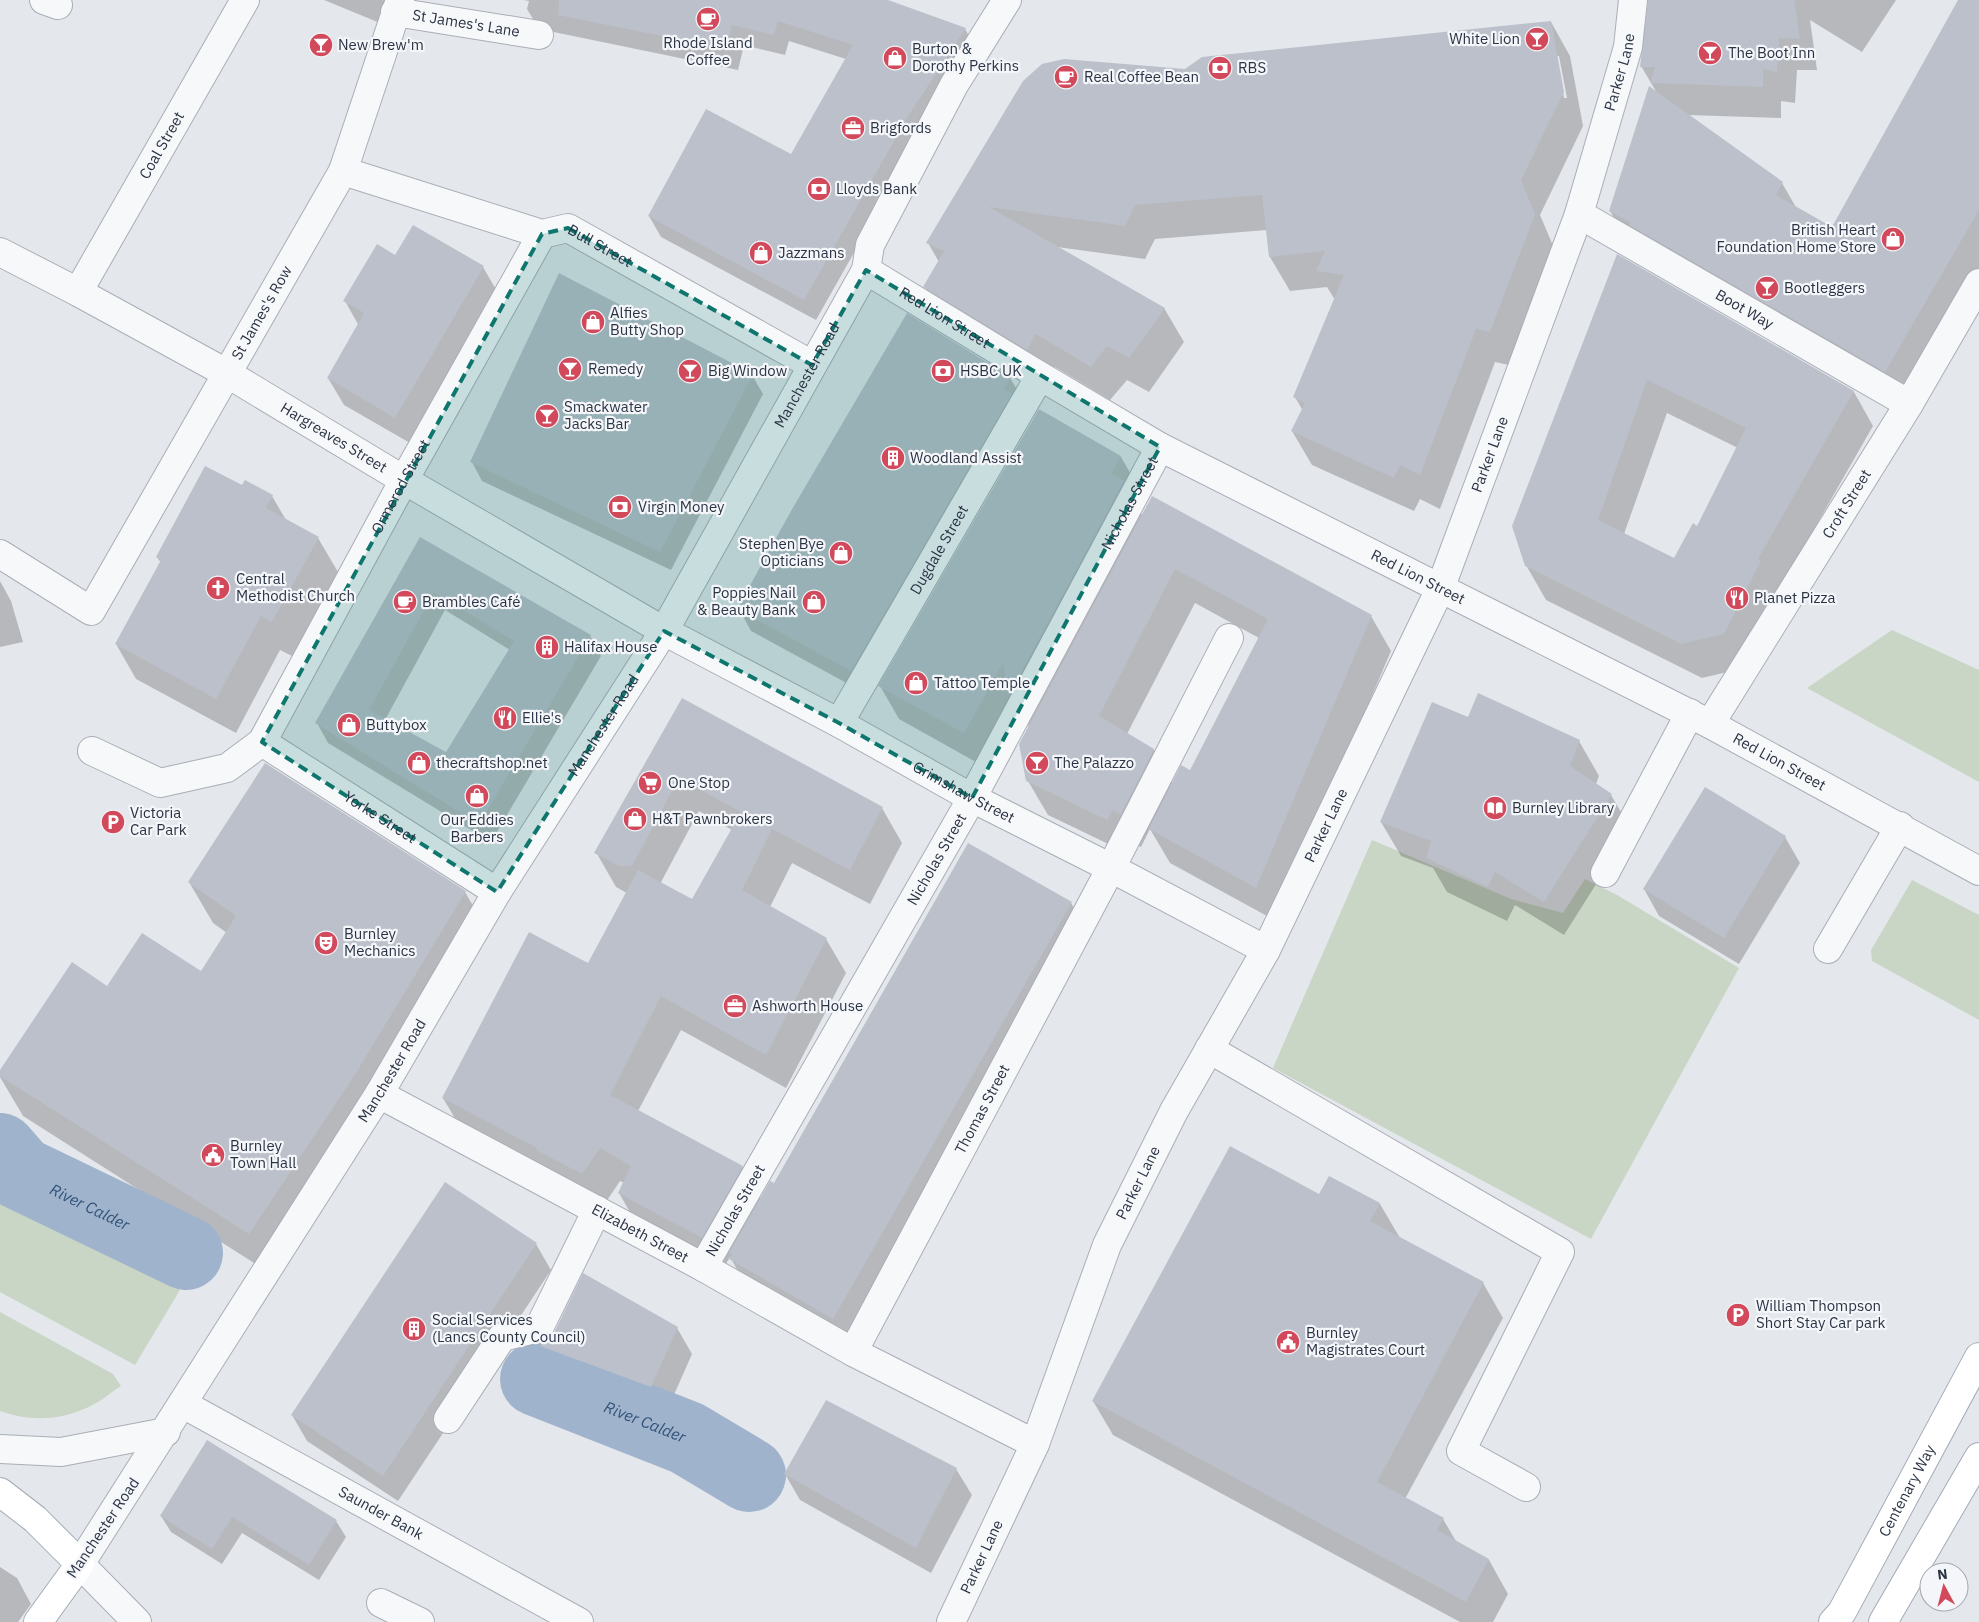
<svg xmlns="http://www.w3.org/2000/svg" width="1979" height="1622" viewBox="0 0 1979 1622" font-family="'IBM Plex Sans',sans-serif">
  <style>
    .green { fill: #c9d6c5 }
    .shadow { fill: #0003; fill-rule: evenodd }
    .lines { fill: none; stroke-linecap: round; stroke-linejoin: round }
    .river { stroke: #9fb4cc; stroke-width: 74 }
    .building { fill: #bbc0ca; fill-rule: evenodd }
    .minor-casing { stroke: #a9aeb7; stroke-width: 30 }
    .major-casing { stroke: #a3abb8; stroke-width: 30 }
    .minor { stroke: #f7f8fa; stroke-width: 28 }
    .major { stroke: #fff; stroke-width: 28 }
    .marked { fill: #0f766e; fill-opacity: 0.2; stroke: #0f766e; stroke-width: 4; stroke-dasharray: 10 6; stroke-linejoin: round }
    .labels { text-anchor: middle; stroke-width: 4.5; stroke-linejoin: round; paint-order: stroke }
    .street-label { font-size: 15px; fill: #2b3445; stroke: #f4f6f9 }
    .poi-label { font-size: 15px; fill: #2b3445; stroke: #f4f6f9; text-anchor: start }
    .water-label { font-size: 16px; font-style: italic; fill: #34527a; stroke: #f4f6f9 }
  </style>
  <rect width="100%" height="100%" fill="#e4e7ec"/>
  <path class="green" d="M1892,630L1979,670V782L1807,688Z
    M1372,840L1511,899L1563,913L1585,879L1617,895L1739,968L1591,1239L1273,1068Z
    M1912,880L1979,915V1020L1872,961L1871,950Z
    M0,1174L180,1290L135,1365L0,1292Z
    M0,1312L113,1374L121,1386C109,1394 97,1404 84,1409C56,1421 28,1421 0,1411Z"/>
  <path class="shadow" d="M324,0H404L392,28Z
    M524,0H884L965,29L977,50L921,134L816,320L661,237L649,216L791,156L846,59L789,41L785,55L744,45L738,70L539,29L527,9L529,1Z
    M1649,0H1896L1862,52L1810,20L1817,70H1797L1795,103L1781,101V118L1688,115L1782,183L1797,209L1833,229L1960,0H1979V273L1904,403L1629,243L1610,211L1657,93L1641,66Z
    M1551,22L1570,56L1583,126L1540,215L1554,248L1509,365L1495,362L1440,509L1420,499L1414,511L1312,465L1292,431L1303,411L1295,397L1335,300L1327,287L1290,291L1270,257L1267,230L1155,239L1145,259L1057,247L1164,308L1184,342L1149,392L1127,380L1110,400L1055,367L1046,383L944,321L925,287L939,262L928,243L1186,70ZM1556,56H1559L1567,98H1564Z
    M1618,256L1854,392L1873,426L1778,592L1744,668L1702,678L1546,600L1526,565ZM1667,413L1738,448L1698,527L1675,559L1624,534Z
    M396,257L483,267L498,293L410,443L344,405L328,378L359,326L345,301Z
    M752,375L763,394L671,570L482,481L472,462Z
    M1010,378L1023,399L863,692L751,631L739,609Z
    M1039,411L1121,457L1140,490L1134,500L1142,515L1152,498L1371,616L1391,651L1276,921L1170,863L1150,829L1141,847L1133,843L1127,853L1048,815L1028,781L1029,727L1016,705L983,766L899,719L880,686ZM1195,603L1259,638L1190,772L1173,784L1154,750L1127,734Z
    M243,487L272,496L286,520L318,538L338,572L292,656L280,650L236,733L136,679L116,644L161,563L157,557Z
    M420,538L590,636L601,656L491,842L328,743L317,723ZM445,610L510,650L447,754L385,720Z
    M0,581L11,601L23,642L0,647Z
    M682,700L882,808L902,843L870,904L792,863L770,907L826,939L846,973L786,1088L681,1030L638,1111L742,1167L761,1200L774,1184L1071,903L1091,937L853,1352L751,1294L730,1257L721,1272L639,1228L619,1193L624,1183L620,1181L602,1208L463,1132L443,1098L589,964L627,893L616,887L596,852ZM699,811L732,830L693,901L660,884Z
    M1469,719L1579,741L1599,776L1596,784L1611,795L1631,829L1564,935L1515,905L1507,921L1447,892L1433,868L1401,856L1381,822Z
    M1785,837L1800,863L1739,964L1659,916L1644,889Z
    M189,882L465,892L489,933L379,1114L273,1275L23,1116L0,1077V1072L107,987L201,973L227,933L213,923Z
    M1330,1177L1380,1204L1400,1238L1483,1283L1503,1318L1405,1499L1443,1519L1457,1543L1489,1560L1508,1594L1493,1622H1460L1113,1435L1093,1401L1320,1196Z
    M536,1244L551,1270L398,1501L307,1441L292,1415Z
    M677,1328L692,1354L666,1413L556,1373L542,1347L554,1336Z
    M208,1442L336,1521L346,1537L319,1580L242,1533L222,1564L171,1532L161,1516Z
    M956,1469L972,1495L931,1573L800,1500L785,1474Z
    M0,1567L17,1578L31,1604L18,1622H0Z"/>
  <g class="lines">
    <g class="river">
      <path id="s1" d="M0,1150L20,1173L186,1253"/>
      <path id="s2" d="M537,1379L687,1438L749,1475"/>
    </g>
  </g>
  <path class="building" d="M559,0H888L966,28L910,113L804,300L648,216L706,109L791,154L853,45L778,21L774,35L732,25L726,49L558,15Z
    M1648,0H1794L1800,39L1779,38L1777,72L1763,69V87L1650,83L1655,67H1640Z
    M1958,0H1979V210L1885,372L1629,225L1630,222L1609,211L1649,86L1783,182L1776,195L1832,227Z
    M1551,21L1564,92L1521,180L1535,214L1490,332L1476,329L1420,475L1400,465L1394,478L1291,431L1305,403L1293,397L1344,275L1316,271L1325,251L1269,257L1262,195L1135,205L1125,226L989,207L1165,308L1129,358L1107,346L1091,367L1036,334L1027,350L923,287L944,251L926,243L1023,81L1042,64L1064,59L1185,69L1202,57Z
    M413,225L484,266L395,418L327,378L364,313L343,301L377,244L395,255Z
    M1617,254L1854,391L1758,559L1761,561L1724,634L1681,644L1525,566L1512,526ZM1647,380L1746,428L1697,526L1693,523L1674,558L1598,520Z
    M559,273L753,374L660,552L470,462Z
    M907,313L1011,377L1004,389L1012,394L851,671L737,609L791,511Z
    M1039,409L1121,456L1111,474L1124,481L1009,695L1003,663L964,733L878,686Z
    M205,466L242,485L245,480L273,495L266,508L319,537L272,622L261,616L216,699L115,644L161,560L156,557Z
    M1152,496L1372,615L1256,888L1149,829L1181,765L1190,770L1268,619L1175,569L1099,716L1154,749L1121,814L1113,810L1107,820L1026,781L1019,744Z
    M420,537L591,635L479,824L315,723ZM434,592L514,641L446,752L369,710Z
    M1478,693L1580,740L1570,766L1612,794L1544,902L1495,872L1488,887L1426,858L1431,841L1380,822L1432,702L1468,717Z
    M682,698L883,807L850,870L772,829L742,890L827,938L766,1055L661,996L610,1095L743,1166L702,1238L618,1193L631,1166L600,1148L582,1174L536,1150L537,1148L442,1098L529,932L588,963L638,870L692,899L741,812L679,778L632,866H619L594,853Z
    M265,763L466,891L356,1073L249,1234L0,1076V1070L72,962L107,986L142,933L201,971L236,916L188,882Z
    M1705,787L1786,836L1724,938L1643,889Z
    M968,843L1072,902L833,1319L729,1259L732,1255L729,1253L770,1181L774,1183Z
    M1230,1146L1319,1194L1329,1176L1380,1203L1370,1221L1484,1282L1377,1482L1444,1518L1437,1530L1489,1559L1466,1602L1092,1401Z
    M445,1182L537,1243L383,1476L291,1415Z
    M583,1273L678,1327L651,1387L540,1346L553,1335Z
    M826,1400L957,1468L916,1548L784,1474Z
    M207,1440L337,1520L309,1565L232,1517L212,1549L160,1516Z"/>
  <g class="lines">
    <g class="minor-casing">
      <g id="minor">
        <path d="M44,0L58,5"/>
        <path id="s3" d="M395,12L539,35"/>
        <path id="s4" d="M343,171L542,234L568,228L812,365"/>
        <path id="s5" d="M1579,214L1909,404"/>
        <path id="s6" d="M0,252L78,292L228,374L404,480L664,631L839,723L972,798L1111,868L1266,950"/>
        <path id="s7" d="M866,270L1040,376L1160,447L1710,724L1979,871"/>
        <path id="s8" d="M78,292L245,0"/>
        <path id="s9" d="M0,554L91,611L343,171L400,0"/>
        <path id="s10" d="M839,723L1040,376"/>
        <path id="s11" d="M1710,724L1909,404L1979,283"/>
        <path id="s12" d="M262,742L497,892"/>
        <path id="s13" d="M92,751L160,783L227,768L262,742L404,480L542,234"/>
        <path d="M1605,873L1690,713"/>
        <path d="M1828,949L1900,826"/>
        <path d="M1209,1049L1560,1252L1461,1451L1526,1487"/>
        <path id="s14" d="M379,1094L703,1267L853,1352L1035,1444"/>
        <path id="s15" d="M703,1267L972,798L1160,447"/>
        <path id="s16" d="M853,1352L1111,868L1229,638"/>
        <path id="s17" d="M183,1404L579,1622"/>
        <path d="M448,1419L502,1337L539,1328L597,1210"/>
        <path d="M0,1449L61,1452L166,1432"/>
        <path d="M381,1603L420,1622"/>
        <path id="s18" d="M137,1622L80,1564L379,1094L497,892L664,631L866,270L870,245L954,85L1007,0"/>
        <path id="s19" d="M951,1622L1035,1444L1107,1245L1174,1111L1266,950L1440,589L1579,214L1628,47L1633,0"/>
      </g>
    </g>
    <g class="major-casing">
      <g id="major">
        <path d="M0,1492L35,1519L80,1564L38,1622"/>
        <path id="s20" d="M1833,1622L1842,1612L1979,1357"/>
        <path d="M1883,1622L1979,1457"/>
      </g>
    </g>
    <use href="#minor" class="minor"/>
    <use href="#major" class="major"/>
  </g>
  <path class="marked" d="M568,228L812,365L866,270L1160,447L972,798L839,723L664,631L497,892L262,742L542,234Z"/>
  <defs>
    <g id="cafe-disc" transform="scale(1.25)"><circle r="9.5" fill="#d1495b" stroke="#f4f6f9"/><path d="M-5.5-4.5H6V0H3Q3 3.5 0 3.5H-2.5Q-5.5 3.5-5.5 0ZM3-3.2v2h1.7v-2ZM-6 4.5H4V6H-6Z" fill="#fff"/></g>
    <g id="bar-disc" transform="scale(1.25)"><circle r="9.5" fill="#d1495b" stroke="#f4f6f9"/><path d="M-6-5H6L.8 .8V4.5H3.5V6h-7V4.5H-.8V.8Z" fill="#fff"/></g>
    <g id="shop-disc" transform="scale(1.25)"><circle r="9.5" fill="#d1495b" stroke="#f4f6f9"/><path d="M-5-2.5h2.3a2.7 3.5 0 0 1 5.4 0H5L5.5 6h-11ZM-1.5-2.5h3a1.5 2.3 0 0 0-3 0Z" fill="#fff"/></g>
    <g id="bank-disc" transform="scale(1.25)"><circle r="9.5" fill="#d1495b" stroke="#f4f6f9"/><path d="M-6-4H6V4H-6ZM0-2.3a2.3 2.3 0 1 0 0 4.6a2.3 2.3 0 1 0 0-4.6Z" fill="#fff"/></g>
    <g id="office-disc" transform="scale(1.25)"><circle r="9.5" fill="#d1495b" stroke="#f4f6f9"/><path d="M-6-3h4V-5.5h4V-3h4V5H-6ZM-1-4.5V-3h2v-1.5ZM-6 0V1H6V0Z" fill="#fff"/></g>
    <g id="building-disc" transform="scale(1.25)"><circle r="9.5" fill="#d1495b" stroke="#f4f6f9"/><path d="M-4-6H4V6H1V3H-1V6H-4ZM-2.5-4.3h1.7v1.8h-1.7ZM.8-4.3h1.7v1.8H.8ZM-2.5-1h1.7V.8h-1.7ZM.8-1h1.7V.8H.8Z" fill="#fff"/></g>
    <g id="church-disc" transform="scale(1.25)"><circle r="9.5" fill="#d1495b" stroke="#f4f6f9"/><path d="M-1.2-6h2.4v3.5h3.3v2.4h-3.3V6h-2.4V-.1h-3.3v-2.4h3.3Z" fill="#fff"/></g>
    <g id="restaurant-disc" transform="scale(1.25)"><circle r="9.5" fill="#d1495b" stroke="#f4f6f9"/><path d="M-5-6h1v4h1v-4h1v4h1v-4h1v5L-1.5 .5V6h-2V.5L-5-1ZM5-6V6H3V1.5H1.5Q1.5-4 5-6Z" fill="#fff"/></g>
    <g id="supermarket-disc" transform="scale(1.25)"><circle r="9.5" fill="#d1495b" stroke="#f4f6f9"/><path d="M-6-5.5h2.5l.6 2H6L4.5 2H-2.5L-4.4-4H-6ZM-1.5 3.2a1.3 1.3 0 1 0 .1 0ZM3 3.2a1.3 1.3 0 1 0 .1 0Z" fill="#fff"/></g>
    <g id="library-disc" transform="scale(1.25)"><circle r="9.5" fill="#d1495b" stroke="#f4f6f9"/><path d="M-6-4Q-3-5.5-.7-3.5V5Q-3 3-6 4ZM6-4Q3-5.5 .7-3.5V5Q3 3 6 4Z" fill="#fff"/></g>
    <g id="parking-disc" transform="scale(1.25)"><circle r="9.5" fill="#d1495b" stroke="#f4f6f9"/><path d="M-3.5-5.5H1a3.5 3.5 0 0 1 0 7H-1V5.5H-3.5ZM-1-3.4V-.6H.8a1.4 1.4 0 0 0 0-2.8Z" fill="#fff"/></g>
    <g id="theatre-disc" transform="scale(1.25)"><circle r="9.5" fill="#d1495b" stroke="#f4f6f9"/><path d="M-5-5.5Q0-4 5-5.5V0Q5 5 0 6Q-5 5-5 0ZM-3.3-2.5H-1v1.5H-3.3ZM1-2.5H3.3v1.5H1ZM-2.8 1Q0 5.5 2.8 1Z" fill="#fff"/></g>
    <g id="civic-disc" transform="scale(1.25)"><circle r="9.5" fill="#d1495b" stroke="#f4f6f9"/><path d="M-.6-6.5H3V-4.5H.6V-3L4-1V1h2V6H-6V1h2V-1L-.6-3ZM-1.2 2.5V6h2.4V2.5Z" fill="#fff"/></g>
  </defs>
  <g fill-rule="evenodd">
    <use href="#cafe-disc" x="708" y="19"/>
    <use href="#bar-disc" x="1537" y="39"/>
    <use href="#bar-disc" x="321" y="45"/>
    <use href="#bar-disc" x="1710" y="53"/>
    <use href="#shop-disc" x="895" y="58"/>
    <use href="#bank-disc" x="1220" y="68"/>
    <use href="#cafe-disc" x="1066" y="77"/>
    <use href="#office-disc" x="853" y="128"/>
    <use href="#bank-disc" x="819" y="189"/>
    <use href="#shop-disc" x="1893" y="239"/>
    <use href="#shop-disc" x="761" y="253"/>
    <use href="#bar-disc" x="1767" y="288"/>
    <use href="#shop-disc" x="593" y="322"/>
    <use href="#bar-disc" x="570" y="369"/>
    <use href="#bar-disc" x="690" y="371"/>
    <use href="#bank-disc" x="943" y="371"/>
    <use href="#bar-disc" x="547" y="416"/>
    <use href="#building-disc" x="893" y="458"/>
    <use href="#bank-disc" x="620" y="507"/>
    <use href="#shop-disc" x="841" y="553"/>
    <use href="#church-disc" x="218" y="588"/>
    <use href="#restaurant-disc" x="1737" y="598"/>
    <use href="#cafe-disc" x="405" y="602"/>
    <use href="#shop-disc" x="814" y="602"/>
    <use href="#building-disc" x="547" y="647"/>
    <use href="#shop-disc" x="916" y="683"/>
    <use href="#restaurant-disc" x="505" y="718"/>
    <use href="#shop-disc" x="349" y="725"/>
    <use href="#shop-disc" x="419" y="763"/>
    <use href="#bar-disc" x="1037" y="763"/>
    <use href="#supermarket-disc" x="650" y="783"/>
    <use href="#shop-disc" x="477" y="796"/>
    <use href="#library-disc" x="1495" y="808"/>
    <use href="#shop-disc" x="635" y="819"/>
    <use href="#parking-disc" x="113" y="822"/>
    <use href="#theatre-disc" x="326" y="943"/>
    <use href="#office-disc" x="735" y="1006"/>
    <use href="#civic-disc" x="213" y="1155"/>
    <use href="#parking-disc" x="1738" y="1315"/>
    <use href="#building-disc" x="414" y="1329"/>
    <use href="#civic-disc" x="1288" y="1342"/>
  </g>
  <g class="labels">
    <g class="street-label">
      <text dy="5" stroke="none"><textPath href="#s3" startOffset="72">St James's Lane</textPath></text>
      <text dy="5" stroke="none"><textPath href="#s19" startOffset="1692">Parker Lane</textPath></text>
      <text dy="5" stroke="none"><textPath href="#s8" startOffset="169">Coal Street</textPath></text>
      <text dy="5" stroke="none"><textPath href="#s4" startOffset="272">Bull Street</textPath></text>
      <text dy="5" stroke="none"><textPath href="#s5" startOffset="191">Boot Way</textPath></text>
      <text dy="5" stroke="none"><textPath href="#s9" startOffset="451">St James's Row</textPath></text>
      <text dy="5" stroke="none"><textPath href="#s7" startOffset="92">Red Lion Street</textPath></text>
      <text dy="5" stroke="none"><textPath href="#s18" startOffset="1475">Manchester Road</textPath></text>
      <text dy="5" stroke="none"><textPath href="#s6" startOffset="382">Hargreaves Street</textPath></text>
      <text dy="5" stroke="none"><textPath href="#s19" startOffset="1288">Parker Lane</textPath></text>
      <text dy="5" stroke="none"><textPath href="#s13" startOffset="478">Ormerod Street</textPath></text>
      <text dy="5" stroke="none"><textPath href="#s15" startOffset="875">Nicholas Street</textPath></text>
      <text dy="5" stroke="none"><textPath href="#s11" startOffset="259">Croft Street</textPath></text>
      <text dy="5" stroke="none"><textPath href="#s10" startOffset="200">Dugdale Street</textPath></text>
      <text dy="5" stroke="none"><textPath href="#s7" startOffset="632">Red Lion Street</textPath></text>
      <text dy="5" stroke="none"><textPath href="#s18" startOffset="1070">Manchester Road</textPath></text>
      <text dy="5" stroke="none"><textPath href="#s7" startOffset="1038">Red Lion Street</textPath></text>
      <text dy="5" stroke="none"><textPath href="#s6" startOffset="1105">Grimshaw Street</textPath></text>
      <text dy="5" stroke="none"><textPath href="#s12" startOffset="140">Yorke Street</textPath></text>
      <text dy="5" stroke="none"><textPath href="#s19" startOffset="882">Parker Lane</textPath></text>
      <text dy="5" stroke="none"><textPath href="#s15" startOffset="470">Nicholas Street</textPath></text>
      <text dy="5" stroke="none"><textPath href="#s18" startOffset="665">Manchester Road</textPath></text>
      <text dy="5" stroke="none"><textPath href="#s16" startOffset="275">Thomas Street</textPath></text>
      <text dy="5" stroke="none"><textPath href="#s19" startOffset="478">Parker Lane</textPath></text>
      <text dy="5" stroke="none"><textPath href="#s15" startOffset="65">Nicholas Street</textPath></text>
      <text dy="5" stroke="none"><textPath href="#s14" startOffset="296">Elizabeth Street</textPath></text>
      <text dy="5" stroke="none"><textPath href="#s20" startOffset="151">Centenary Way</textPath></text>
      <text dy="5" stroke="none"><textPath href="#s17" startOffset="226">Saunder Bank</textPath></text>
      <text transform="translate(103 1528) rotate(-56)" y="5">Manchester Road</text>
      <text dy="5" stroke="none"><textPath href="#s19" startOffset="72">Parker Lane</textPath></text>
    </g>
    <g class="poi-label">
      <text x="1520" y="44" text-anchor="end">White Lion</text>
      <text x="708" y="48" text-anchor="middle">Rhode Island<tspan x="708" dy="17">Coffee</tspan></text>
      <text x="338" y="50">New Brew'm</text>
      <text x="912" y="54">Burton &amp;<tspan x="912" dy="17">Dorothy Perkins</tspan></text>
      <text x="1728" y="58">The Boot Inn</text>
      <text x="1238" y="73">RBS</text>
      <text x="1084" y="82">Real Coffee Bean</text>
      <text x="870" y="133">Brigfords</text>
      <text x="836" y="194">Lloyds Bank</text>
      <text x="1876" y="235" text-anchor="end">British Heart<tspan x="1876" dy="17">Foundation Home Store</tspan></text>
      <text x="778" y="258">Jazzmans</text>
      <text x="1784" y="293">Bootleggers</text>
      <text x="610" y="318">Alfies<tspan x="610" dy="17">Butty Shop</tspan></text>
      <text x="588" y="374">Remedy</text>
      <text x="708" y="376">Big Window</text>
      <text x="960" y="376">HSBC UK</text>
      <text x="564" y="412">Smackwater<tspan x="564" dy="17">Jacks Bar</tspan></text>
      <text x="910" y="463">Woodland Assist</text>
      <text x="638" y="512">Virgin Money</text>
      <text x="824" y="549" text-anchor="end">Stephen Bye<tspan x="824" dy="17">Opticians</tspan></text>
      <text x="236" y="584">Central<tspan x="236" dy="17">Methodist Church</tspan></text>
      <text x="796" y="598" text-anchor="end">Poppies Nail<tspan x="796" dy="17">&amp; Beauty Bank</tspan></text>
      <text x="1754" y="603">Planet Pizza</text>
      <text x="422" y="607">Brambles Café</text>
      <text x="564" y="652">Halifax House</text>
      <text x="934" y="688">Tattoo Temple</text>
      <text x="522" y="723">Ellie's</text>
      <text x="366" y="730">Buttybox</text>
      <text x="436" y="768">thecraftshop.net</text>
      <text x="1054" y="768">The Palazzo</text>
      <text x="668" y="788">One Stop</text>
      <text x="1512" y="813">Burnley Library</text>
      <text x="130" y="818">Victoria<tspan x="130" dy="17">Car Park</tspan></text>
      <text x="652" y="824">H&amp;T Pawnbrokers</text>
      <text x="477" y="825" text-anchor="middle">Our Eddies<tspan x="477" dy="17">Barbers</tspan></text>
      <text x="344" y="939">Burnley<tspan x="344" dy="17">Mechanics</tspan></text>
      <text x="752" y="1011">Ashworth House</text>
      <text x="230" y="1151">Burnley<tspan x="230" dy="17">Town Hall</tspan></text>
      <text x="1756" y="1311">William Thompson<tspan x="1756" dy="17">Short Stay Car park</tspan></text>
      <text x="432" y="1325">Social Services<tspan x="432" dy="17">(Lancs County Council)</tspan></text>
      <text x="1306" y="1338">Burnley<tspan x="1306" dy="17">Magistrates Court</tspan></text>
    </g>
    <g class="water-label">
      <text dy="6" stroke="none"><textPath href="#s1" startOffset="108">River Calder</textPath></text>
      <text dy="6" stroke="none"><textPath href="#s2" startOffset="116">River Calder</textPath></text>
    </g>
  </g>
  <g transform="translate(1944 1587) rotate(353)"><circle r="24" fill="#f4f6f9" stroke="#a4a8b1"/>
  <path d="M0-4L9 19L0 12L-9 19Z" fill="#d1495b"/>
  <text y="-8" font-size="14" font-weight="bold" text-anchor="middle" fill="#2b3445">N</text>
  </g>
</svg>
